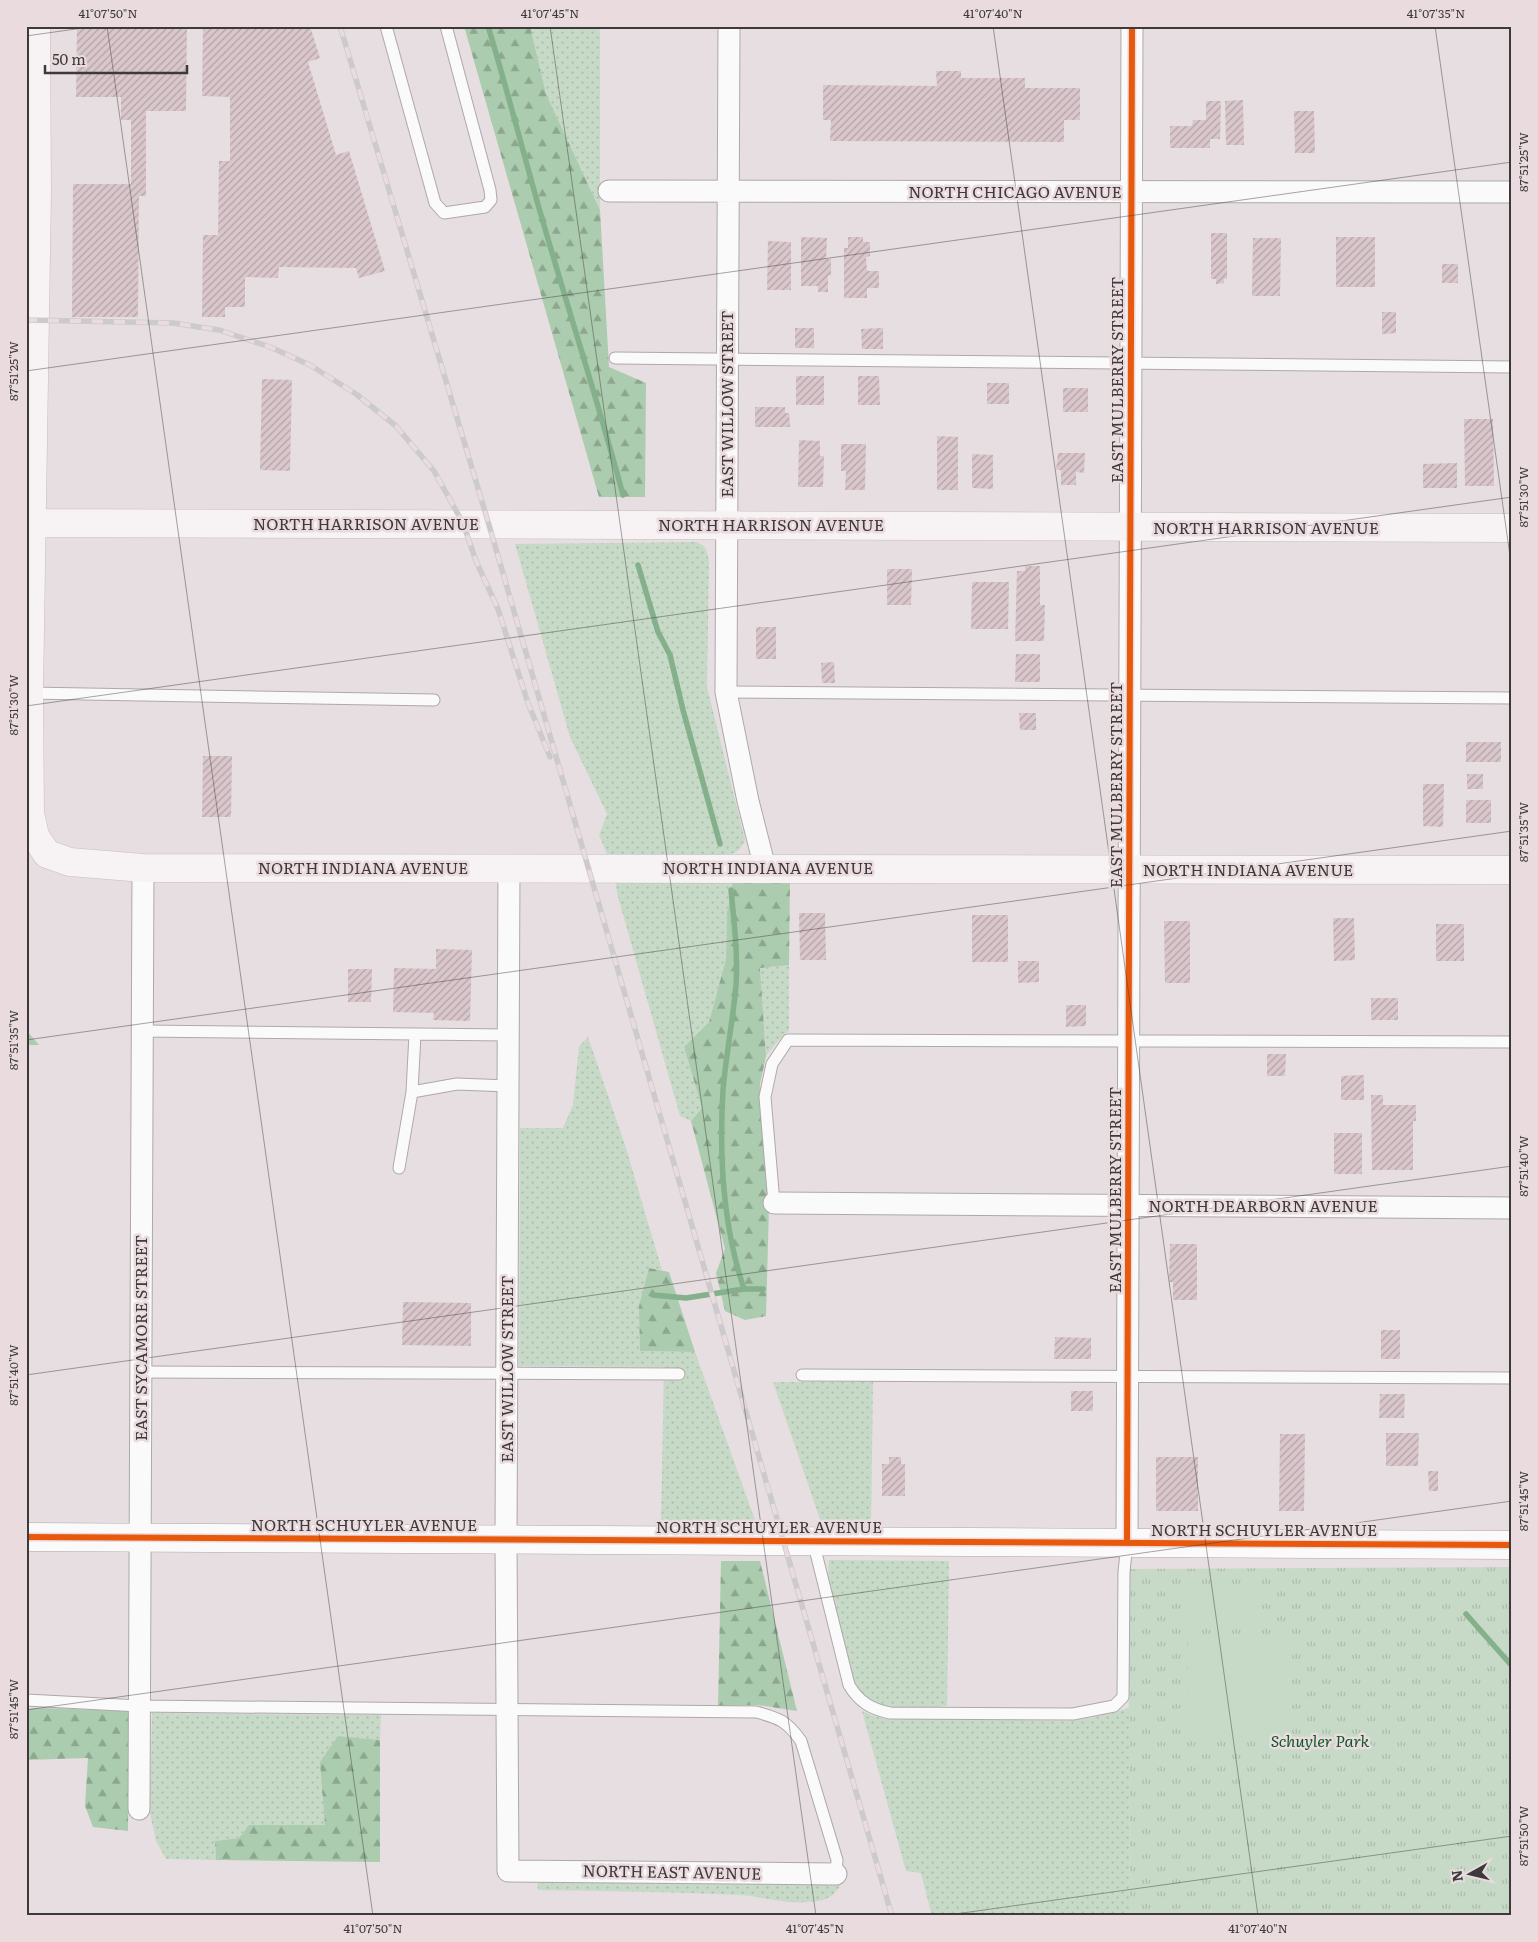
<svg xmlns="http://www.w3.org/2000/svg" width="1538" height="1942" viewBox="0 0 1538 1942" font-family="Literata,serif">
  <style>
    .grass { fill: url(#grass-dots) }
    .forest { fill: url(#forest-firs) }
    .park { fill: url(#park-tufts) }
    .pitch { fill: #c7dac7 }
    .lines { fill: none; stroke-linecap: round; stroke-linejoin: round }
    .stream { stroke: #84b08c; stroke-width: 5.5 }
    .building { fill: url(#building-hatch) }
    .lane-casing { stroke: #aea8aa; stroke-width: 13 }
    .street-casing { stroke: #aea8aa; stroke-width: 23 }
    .secondary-casing { stroke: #aea8aa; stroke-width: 29 }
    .primary-casing { stroke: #c7bcbe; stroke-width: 29 }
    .lane { stroke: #fbfafa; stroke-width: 11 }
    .street { stroke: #fbfafa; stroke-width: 21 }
    .secondary { stroke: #fbfafa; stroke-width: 28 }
    .primary { stroke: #f7f2f4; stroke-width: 28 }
    .rail-casing { stroke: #cccacb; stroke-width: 5.5 }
    .rail { stroke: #e9dbde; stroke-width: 4; stroke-dasharray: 11; stroke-linecap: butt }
    .cycleway-casing { stroke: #e9dbde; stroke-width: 9 }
    .cycleway { stroke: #e8590c; stroke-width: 6 }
    .ticks { fill: none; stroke: #3e393a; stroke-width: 1; stroke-opacity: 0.45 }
    .labels { text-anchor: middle; stroke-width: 5; stroke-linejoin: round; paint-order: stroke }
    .street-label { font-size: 16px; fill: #3e393a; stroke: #e9dbde }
    .park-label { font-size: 16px; font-style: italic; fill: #0d5927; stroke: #e9dbde }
    .neatline { fill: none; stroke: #3e393a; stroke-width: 2 }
    .ticks-label { font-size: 12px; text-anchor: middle; fill: #3e393a }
  </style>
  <defs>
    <pattern id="grass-dots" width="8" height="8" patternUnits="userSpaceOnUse" patternTransform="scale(1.25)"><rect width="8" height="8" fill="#c7dac7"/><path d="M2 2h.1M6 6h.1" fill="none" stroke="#acbcac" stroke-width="1.8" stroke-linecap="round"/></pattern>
    <pattern id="forest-firs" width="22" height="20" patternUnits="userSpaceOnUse" patternTransform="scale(1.25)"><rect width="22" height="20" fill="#abccae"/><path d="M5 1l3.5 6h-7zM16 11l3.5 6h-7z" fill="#8da78f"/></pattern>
    <pattern id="park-tufts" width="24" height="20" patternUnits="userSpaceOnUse" patternTransform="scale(1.25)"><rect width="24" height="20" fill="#c7dac7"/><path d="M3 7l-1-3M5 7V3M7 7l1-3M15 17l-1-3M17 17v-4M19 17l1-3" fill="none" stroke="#acbcac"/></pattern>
    <pattern id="building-hatch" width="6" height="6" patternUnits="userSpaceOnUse" patternTransform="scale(1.25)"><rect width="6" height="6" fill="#dac7cc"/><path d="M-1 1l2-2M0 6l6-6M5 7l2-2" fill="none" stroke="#b2a3a7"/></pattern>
  </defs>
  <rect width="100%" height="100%" fill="#e6dee0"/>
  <path class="grass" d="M530,26H600V210L546,94Z
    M695,542C707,545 707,551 709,562L707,687L745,840C738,856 731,854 716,855L607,854L599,835L607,814L570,737L515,544Z
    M615,880H733L727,913L726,959L709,1022L684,1047L702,1108L691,1121L680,1116L618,897Z
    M789,965V1031L778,1041L766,1056L760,967Z
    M588,1037L625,1145L662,1270L649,1268L640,1351L695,1352L757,1526L661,1525L664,1367L519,1366L520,1128H563L573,1105L579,1046Z
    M773,1382H873L871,1525H822Z
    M829,1560L949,1561L947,1706C922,1707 879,1717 860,1693C857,1690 855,1684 853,1679L828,1578Z
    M1129,1708L1130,1916H932L921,1873L906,1871L862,1711L877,1717L1068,1721L1091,1718Z
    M152,1713L381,1715L380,1740L338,1736L325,1825H249L239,1838L215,1841L216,1860L166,1859L156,1841L150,1813Z
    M537,1879L842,1882C835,1897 826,1901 809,1902C785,1904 764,1897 741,1895C673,1892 605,1891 538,1890Z"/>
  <path class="forest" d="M464,26H530L546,94L600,210L609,367L646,383L645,497H599Z
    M790,879L789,965L760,968L766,1056L760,1084L769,1206L766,1316L745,1320L725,1311L716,1273L725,1249L691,1121L702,1108L684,1047L709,1022L726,959L727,913L733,880Z
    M26,1030L39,1045H26Z
    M649,1268L669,1272L695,1352L640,1351L639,1306Z
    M721,1561H760L797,1711L758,1705L718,1706Z
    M42,1708L129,1711L128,1831L93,1827L85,1806L88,1758L26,1760V1709Z
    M338,1736L380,1740V1862L216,1860L215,1841L239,1838L249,1825H325L320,1762Z"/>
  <path class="park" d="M1512,1567V1916H1130L1128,1569Z"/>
  <path class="pitch" d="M1187,1584L1256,1585L1255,1627L1187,1626Z
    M1188,1636L1290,1637L1289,1737L1187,1736Z"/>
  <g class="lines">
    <path class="stream" d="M488,26C507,89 523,152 541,215C568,309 598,401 623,495
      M638,565L658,632L670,655L683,710L720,844
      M731,890C734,921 738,953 736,985C733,1020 726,1055 723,1090C719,1156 723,1226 744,1289
      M653,1295L686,1298L744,1289H763
      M1466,1614L1512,1666"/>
  </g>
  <path class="building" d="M77,26H187L186,111H146V196H139L138,317H72L73,184H131V120H121V97H76Z
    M203,26H310L320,58L308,62L336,155L349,151L385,271L359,278L356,268L279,267L278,278L245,277V307H225V317H202L203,235H218L219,161H230V97L202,96Z
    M936,71H961V78H1025V88H1080V120H1064V142L830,141L831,120H823V85L937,86Z
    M1243,100L1244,145H1226L1225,101Z
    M1206,101H1221L1220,139H1210V148H1170V126H1192L1193,120H1206Z
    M1294,111H1314L1315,153H1295Z
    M1211,233H1227V279H1224V283L1216,284V279H1211Z
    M801,237L827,238L826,259H831V276L828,275V292H818V286H801Z
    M848,237H863V242H870V256L866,257L867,271H879V288H867V298H844V248H848Z
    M1336,237H1375V287H1336Z
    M1253,238H1281L1280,296H1252Z
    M768,241L791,242V290H767Z
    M1442,264H1458V283H1442Z
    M1382,312H1396V333L1382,334Z
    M795,328H814V348H795Z
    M883,328V349H862L861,329Z
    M796,376H824V405H796Z
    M858,376H879L880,405H858Z
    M262,379L292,380L290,471L260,470Z
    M987,383H1009V404H987Z
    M1063,388H1088V412H1063Z
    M755,407H785V413H789L790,427H755Z
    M1464,419H1493L1494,486H1465Z
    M937,436L958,437V490H937Z
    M799,440L820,441V456H824L823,487H798Z
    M841,444H866L865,490H845L846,471H841Z
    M1058,453H1085L1084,473L1076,472V485H1061V470H1056Z
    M972,454L993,455V489L972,488Z
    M1457,463V488H1423V464Z
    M1025,566H1040V605H1045L1044,641H1015L1017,571H1025Z
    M887,569H912L911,605H887Z
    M972,582H1009L1008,629H971Z
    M756,627H776V659H756Z
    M1016,654H1040V682H1015Z
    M834,662L835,683H822L821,663Z
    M1019,713H1036V730H1020Z
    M1466,742H1501V762H1466Z
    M203,756H232L231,817H202Z
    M1467,774H1483V789H1467Z
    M1423,784H1444L1443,827L1423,826Z
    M1466,800H1491V823H1466Z
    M799,913H825L826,960H800Z
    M972,915H1008V962H972Z
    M1333,918H1354L1355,960L1334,961Z
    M1164,921H1190V983H1165Z
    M1436,924H1464V961H1436Z
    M436,949L472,950L470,1021L433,1020L434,1013L393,1012L394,968L436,969Z
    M1018,961H1039V982L1018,983Z
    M348,969H372L371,1002H348Z
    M1371,998H1398V1020H1371Z
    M1066,1005H1086V1026L1066,1027Z
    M1267,1054H1286L1285,1076H1267Z
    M1364,1075V1100H1341V1076Z
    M1371,1095H1383V1105H1416V1121H1413V1170H1372Z
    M1334,1133H1362V1174H1334Z
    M1170,1244H1197V1300H1173V1282H1169Z
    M403,1302L471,1303V1346L402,1345Z
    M1381,1330H1400V1359H1381Z
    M1055,1337L1091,1338V1359H1054Z
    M1071,1391H1093V1411H1071Z
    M1380,1394H1405L1404,1418H1379Z
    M1386,1433H1419L1418,1466H1386Z
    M1280,1434H1305L1304,1511H1279Z
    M889,1457H901V1464H905V1496H882V1464H889Z
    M1156,1457H1198V1511H1156Z
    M1428,1471H1438V1491H1429Z"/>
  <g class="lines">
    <g class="lane-casing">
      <path id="lane" d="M386,26L435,203L444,213L485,207L491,200L490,190L446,26
        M615,358L1512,367
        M726,692L1512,698
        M29,693L434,700
        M142,1031L508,1035
        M412,1092L415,1034
        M399,1168L412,1092L457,1084L508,1086
        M774,1203L765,1097L772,1064L788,1040L1512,1042
        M141,1372L679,1374
        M802,1375L1512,1378
        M813,1541L849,1685C859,1702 871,1709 890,1713L1073,1714L1114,1706L1123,1697L1124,1572L1127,1543
        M26,1700L140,1706L756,1712C779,1718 787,1721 801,1741L837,1860L836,1874"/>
    </g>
    <g class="street-casing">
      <path id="street" d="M729,26L726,692L748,801L765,868
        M609,191L1512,192
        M509,867L506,1540L508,1871L836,1874
        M774,1203L1512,1208
        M1127,1543L1132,26
        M139,1809L143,868"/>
    </g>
    <g class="secondary-casing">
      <path id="secondary" d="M26,1537L1512,1545"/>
    </g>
    <g class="primary-casing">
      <path id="primary" d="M36,26L37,192L29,693L30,813L35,836L47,854L70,862L143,868L1512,870
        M31,523C525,523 1018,528 1512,528"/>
    </g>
    <use href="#lane" class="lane"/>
    <use href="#street" class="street"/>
    <use href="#secondary" class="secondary"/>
    <use href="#primary" class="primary"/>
    <g class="rail-casing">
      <path id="rail" d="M340,26L489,525L892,1916
        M26,320L173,323L219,330L270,347L310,365L356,394L396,426L434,471L463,523L476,561L498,609L528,703L550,757"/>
    </g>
    <use href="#rail" class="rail"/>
    <g class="cycleway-casing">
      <path id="cycleway" d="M26,1537L1512,1545
        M1127,1543L1132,26"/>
    </g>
    <use href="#cycleway" class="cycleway"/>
  </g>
  <path class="ticks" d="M107,26L373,1916M550,26L816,1916M993,26L1258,1916M1435,26L1512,570M26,36L97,26M26,371L1512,162M26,706L1512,497M26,1040L1512,831M26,1375L1512,1166M26,1710L1512,1501M941,1916L1512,1836"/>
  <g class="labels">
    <g class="street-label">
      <text x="1015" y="198">NORTH CHICAGO AVENUE</text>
      <text transform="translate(1117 380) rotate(-90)" y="6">EAST MULBERRY STREET</text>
      <text transform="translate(727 404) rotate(-90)" y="6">EAST WILLOW STREET</text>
      <text x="366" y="530">NORTH HARRISON AVENUE</text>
      <text x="771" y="531">NORTH HARRISON AVENUE</text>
      <text x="1266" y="534">NORTH HARRISON AVENUE</text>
      <text transform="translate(1116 785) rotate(-90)" y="6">EAST MULBERRY STREET</text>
      <text x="363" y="874">NORTH INDIANA AVENUE</text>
      <text x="768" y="874">NORTH INDIANA AVENUE</text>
      <text x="1248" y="876">NORTH INDIANA AVENUE</text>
      <text transform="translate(1115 1190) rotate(-90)" y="6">EAST MULBERRY STREET</text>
      <text x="1263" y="1212">NORTH DEARBORN AVENUE</text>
      <text transform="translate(141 1338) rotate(-90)" y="6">EAST SYCAMORE STREET</text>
      <text transform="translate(507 1369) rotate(-90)" y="6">EAST WILLOW STREET</text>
      <text x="364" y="1531">NORTH SCHUYLER AVENUE</text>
      <text x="769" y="1533">NORTH SCHUYLER AVENUE</text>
      <text x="1264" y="1536">NORTH SCHUYLER AVENUE</text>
      <text transform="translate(672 1872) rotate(1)" y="6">NORTH EAST AVENUE</text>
    </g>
    <g class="park-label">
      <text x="1320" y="1747">Schuyler Park</text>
    </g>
  </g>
  <rect width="1538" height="1942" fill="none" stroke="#e9dbde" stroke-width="55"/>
  <g transform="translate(1470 1874) rotate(262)" stroke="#e9dbde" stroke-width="4" paint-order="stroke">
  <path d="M0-4L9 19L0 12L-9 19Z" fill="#3e393a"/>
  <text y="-8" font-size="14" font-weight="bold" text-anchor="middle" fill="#3e393a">N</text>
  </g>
  <path d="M45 65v8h142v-8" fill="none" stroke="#3e393a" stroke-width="2.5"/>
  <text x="52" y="65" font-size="15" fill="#3e393a" stroke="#e9dbde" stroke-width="4" paint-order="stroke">50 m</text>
  <rect x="28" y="28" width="1482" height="1886" class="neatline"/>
  <g class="ticks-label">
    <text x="108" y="18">41°07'50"N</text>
    <text x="550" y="18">41°07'45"N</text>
    <text x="993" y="18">41°07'40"N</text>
    <text x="1436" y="18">41°07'35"N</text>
    <text transform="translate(1524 162) rotate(-90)" y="4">87°51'25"W</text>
    <text transform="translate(14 371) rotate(-90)" y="4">87°51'25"W</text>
    <text transform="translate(1524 497) rotate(-90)" y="4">87°51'30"W</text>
    <text transform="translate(14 705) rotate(-90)" y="4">87°51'30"W</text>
    <text transform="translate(1524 832) rotate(-90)" y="4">87°51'35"W</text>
    <text transform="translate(14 1040) rotate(-90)" y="4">87°51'35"W</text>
    <text transform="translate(1524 1166) rotate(-90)" y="4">87°51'40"W</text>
    <text transform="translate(14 1375) rotate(-90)" y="4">87°51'40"W</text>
    <text transform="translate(1524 1501) rotate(-90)" y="4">87°51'45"W</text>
    <text transform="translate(14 1709) rotate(-90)" y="4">87°51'45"W</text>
    <text transform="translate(1524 1836) rotate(-90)" y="4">87°51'50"W</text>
    <text x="373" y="1933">41°07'50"N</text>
    <text x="815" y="1933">41°07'45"N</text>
    <text x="1258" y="1933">41°07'40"N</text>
  </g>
</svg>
